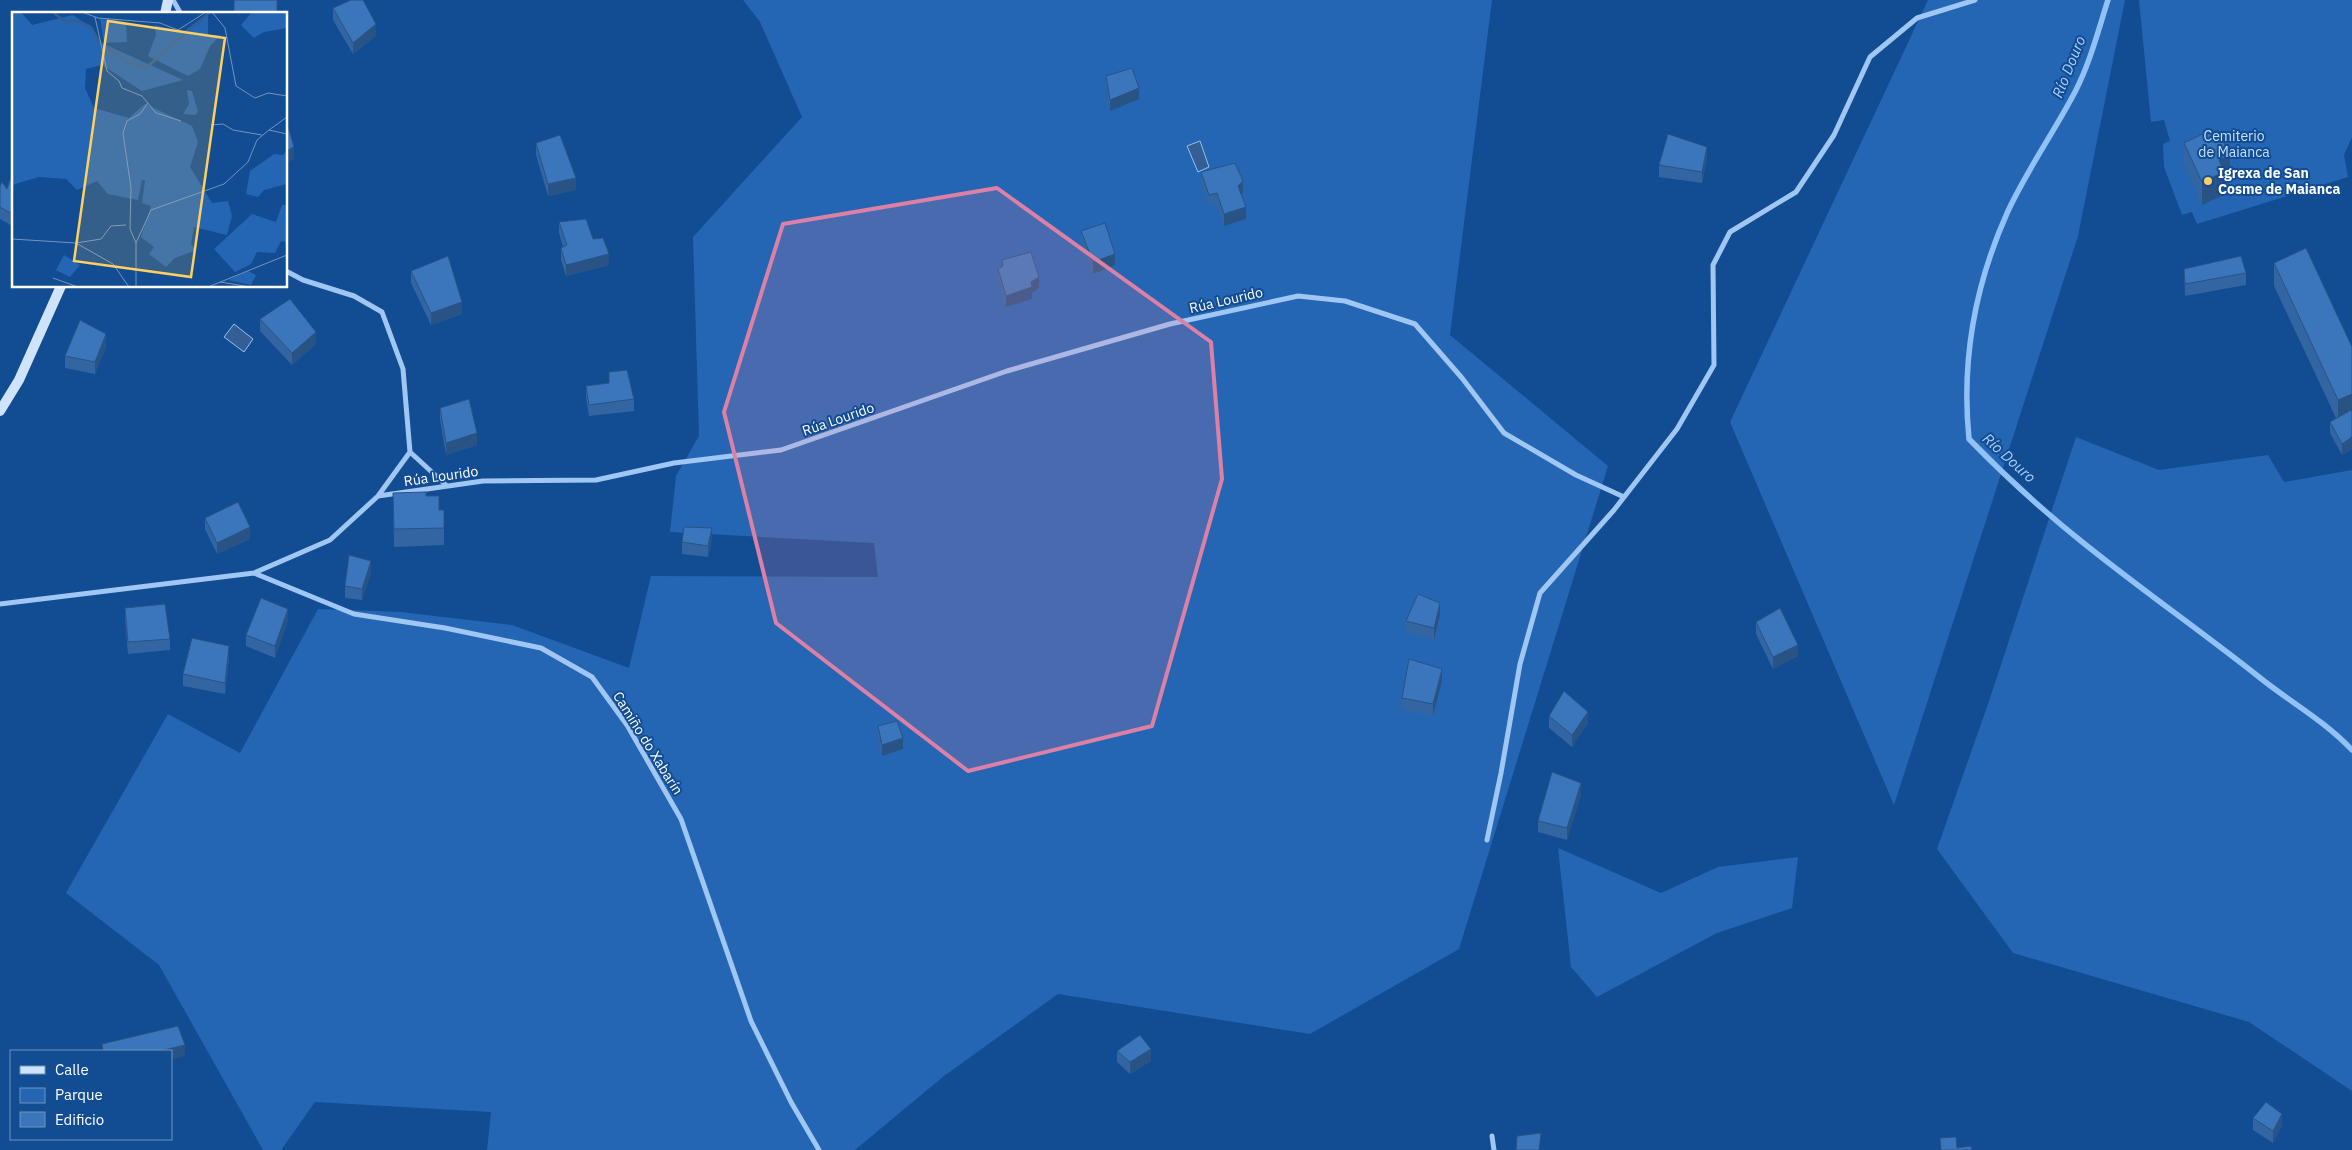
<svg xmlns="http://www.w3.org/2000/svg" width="2352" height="1150" viewBox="0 0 2352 1150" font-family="'IBM Plex Sans',sans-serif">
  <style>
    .green { fill: #2466b3 }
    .water { fill: #355f94; stroke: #92c1f6 }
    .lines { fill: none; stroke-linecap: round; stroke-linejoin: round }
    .stream { stroke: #92c1f6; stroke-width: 5.5 }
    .street { stroke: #a0c6f3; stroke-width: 5 }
    .secondary { stroke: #cfe3fc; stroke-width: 10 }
    .wall { fill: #3365a2 }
    .shaded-wall { fill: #295384 }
    .building { fill: #3b76bc; stroke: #295384 }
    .marked { fill: #dd80a5; fill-opacity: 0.2; stroke: #dd80a5; stroke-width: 4; stroke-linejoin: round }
    .poi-dot { fill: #ffd061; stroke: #124c93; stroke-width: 2 }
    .labels { text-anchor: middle; stroke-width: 4; stroke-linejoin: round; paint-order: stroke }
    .park-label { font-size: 14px; fill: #c7e0fd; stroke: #124c93 }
    .poi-label { font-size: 14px; font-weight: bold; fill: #fff; stroke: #124c93; text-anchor: start }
    .street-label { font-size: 14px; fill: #fff; stroke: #124c93 }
    .water-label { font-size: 15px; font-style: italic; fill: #acd0f9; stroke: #124c93 }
    .inset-river { fill: none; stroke: #355f94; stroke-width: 2.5 }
    .inset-road { fill: none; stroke: #7194be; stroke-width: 1 }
    .view { fill: #ffd061; fill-opacity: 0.15; stroke: #ffd061; stroke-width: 2.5 }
    .inset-edge { fill: none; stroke: #fff; stroke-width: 2.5 }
  </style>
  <rect width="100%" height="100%" fill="#124c93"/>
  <path class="green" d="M743,0H1492L1450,335L1608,466L1459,949L1310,1034L1058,994L944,1076L855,1150H487L491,1112L315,1102L281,1150H263L159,965L66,893L168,714L240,753L318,609L401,612L512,625L629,668L651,576L878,577L874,543L670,532L676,476L699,436L693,237L802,117L760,22Z
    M1928,0H2125L2078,236L1894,805L1730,422Z
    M2139,0H2352V137L2344,155L2348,177L2197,224L2192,212L2182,215L2164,167L2163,144L2170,141L2164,120L2151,122Z
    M2076,437L2159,470L2268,455L2284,482L2352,470V1091L2249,1022L2013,953L1937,849L1988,704Z
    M1558,848L1661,893L1718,867L1798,857L1792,908L1717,933L1597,997L1571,967Z"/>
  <path class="water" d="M1200,141L1209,167L1198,172L1187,146Z
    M234,324L253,339L244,352L224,337Z"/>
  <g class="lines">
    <path class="stream" d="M2108,0C2098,31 2090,63 2075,92C2054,132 2027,170 2008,211C1975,284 1961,359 1969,439C2004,475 2041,509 2081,541C2139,588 2201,631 2259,677C2290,702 2325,721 2352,750"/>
    <path class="street" d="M173,0L181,14
      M286,271L303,280L354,296L382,312L403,369L410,452
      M378,496L410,452L447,486
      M254,573L354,614L445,628L541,648L592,677L627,725L681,819L751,1021L791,1102L819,1150
      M0,604L254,573L330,540L378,496L483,481L596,480L674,463L781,450L1007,371L1170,324L1298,296L1345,301L1415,324L1462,378L1504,433L1576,475L1624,497
      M1487,840L1501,773L1520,664L1540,593L1614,510L1677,429L1714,365L1713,265L1730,232L1796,192L1834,135L1870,57L1917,18L1975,0
      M1492,1136L1494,1150"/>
    <path class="secondary" d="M165,14L168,0
      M0,411L19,380L61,286"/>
  </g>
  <path class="wall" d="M234,0L277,14H234Z
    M333,8L376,36L353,54L333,20Z
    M1106,76L1139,99L1110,111L1106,88Z
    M536,143L576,190L548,196L536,155Z
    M2184,143L2230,178L2224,181V195L2202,205L2184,165Z
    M1707,159L1702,183L1659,177V165Z
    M14,168V227L0,219V186L7,189Z
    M1201,172L1243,193L1241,195L1246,219L1224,226L1217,205L1209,206L1201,183Z
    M559,222L593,239L609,265L566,276L561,260V248L563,247L559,233Z
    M1081,231L1115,265L1093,274L1081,242Z
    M1002,260L1039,288L1032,293V299L1006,307L998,281V269L1002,267Z
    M2274,263L2352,347V449L2342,455L2330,433V422L2336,418L2274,286Z
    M2184,269L2246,273V285L2185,296Z
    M411,271L462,314L431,325L411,283Z
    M260,319L316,344L292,365L260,331Z
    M106,346L95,374L65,368V356Z
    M609,372L634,399V411L589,416L586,397V386L609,383Z
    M440,408L477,445L446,455L440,420Z
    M393,493L426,496L439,510H444V545L394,547Z
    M205,518L250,539L217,554L205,529Z
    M712,540L708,557L682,554V542Z
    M371,573L362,600L345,598V586Z
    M125,608L170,639V650L128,654L125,620Z
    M1440,615L1434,640L1406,632V621Z
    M288,620L275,658L246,646V635Z
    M1756,622L1798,656L1773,669L1756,634Z
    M229,658L225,694L183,686V674Z
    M1442,681L1433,716L1402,710V698Z
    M1549,716L1588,723L1572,747L1549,728Z
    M878,726L903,749L882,756L878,738Z
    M1581,795L1567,840L1538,832V821Z
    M1117,1051L1151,1061L1130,1074L1117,1062Z
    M2253,1118L2282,1125L2273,1143L2253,1130Z"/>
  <path class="shaded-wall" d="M376,24V36L353,54V43Z
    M1139,88V99L1110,111V100Z
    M294,147V159L286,163V151Z
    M1707,147V159L1702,183V172Z
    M2230,155V178L2224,181V195L2202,205V182L2219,160Z
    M576,178V190L548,196V184Z
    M1243,181V193L1238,198V186Z
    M1246,207V219L1224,226V214Z
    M609,254V265L566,276V265Z
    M1115,254V265L1093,274V262Z
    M1039,277V288L1032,293V299L1006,307V296Z
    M462,302V314L431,325V313Z
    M316,332V344L292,365V353Z
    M106,334V346L95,374V362Z
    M2352,394V417L2338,423V400Z
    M477,433V445L446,455V443Z
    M2352,437V449L2342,455V444Z
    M250,527V539L217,554V543Z
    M712,528V540L708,557V546Z
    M371,561V573L362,600V589Z
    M1440,603V615L1434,640V628Z
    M288,609V620L275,658V646Z
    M1798,645V656L1773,669V657Z
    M229,646V658L225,694V683Z
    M1442,669V681L1433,716V704Z
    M1588,712V723L1572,747V735Z
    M903,738V749L882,756V745Z
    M1581,783V795L1567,840V828Z
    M185,1045V1056L171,1060V1051H160Z
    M1151,1049V1061L1130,1074V1062Z
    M2282,1114V1125L2273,1143V1131Z
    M1541,1133L1540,1150H1539Z"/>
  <path class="building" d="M234,0H277V13L234,12Z
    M351,0H363L376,24L353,43L333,8Z
    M1132,68L1139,88L1110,100L1106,76Z
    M286,120L294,147L286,151Z
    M2218,130L2230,155L2219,160L2224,172L2202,182L2184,143L2207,132V134Z
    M1668,134L1707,147L1702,172L1659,165Z
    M560,135L576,178L548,184L536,143Z
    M1235,163L1243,181L1238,186L1246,207L1224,214L1217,193L1209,195L1201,172Z
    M14,168V215L0,207V186L2,182L7,189Z
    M586,219L593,239L603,238L609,254L566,265L561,248L567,245L559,222Z
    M1105,223L1115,254L1093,262L1081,231Z
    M2306,248L2352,347V394L2338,400L2274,263Z
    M1031,252L1039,277L1031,282L1032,287L1006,296L998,269L1003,266L1002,260Z
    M448,256L462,302L431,313L411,271Z
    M2241,256L2246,273L2185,284L2184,269Z
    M290,299L316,332L292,353L260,319Z
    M80,320L106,334L95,362L65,356Z
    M627,370L634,399L589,405L586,386L609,383V372Z
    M469,399L477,433L446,443L440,408Z
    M2351,410L2352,412V437L2342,444L2330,422Z
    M426,492V496H439V510H444V528L394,529L393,493Z
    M238,502L250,527L217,543L205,518Z
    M684,527L712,528L708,546L682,542Z
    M349,555L371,561L362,589L345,586Z
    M1418,594L1440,603L1434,628L1406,621Z
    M261,598L288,609L275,646L246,635Z
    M165,604L170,639L128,642L125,608Z
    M1780,608L1798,645L1773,657L1756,622Z
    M192,638L229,646L225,683L183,674Z
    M1409,659L1442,669L1433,704L1402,698Z
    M1564,691L1588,712L1572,735L1549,716Z
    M897,721L903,738L882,745L878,726Z
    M1552,772L1581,783L1567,828L1538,821Z
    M178,1026L185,1045L160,1051H103L102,1044Z
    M1140,1035L1151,1049L1130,1062L1117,1051Z
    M2266,1102L2282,1114L2273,1131L2253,1118Z
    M1541,1133L1539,1150H1516L1517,1136Z
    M1956,1137L1957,1148L1971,1146L1972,1150H1941L1940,1138Z"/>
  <path class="marked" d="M997,188L1211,342L1222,479L1152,726L968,771L776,623L724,412L783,224Z"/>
  <circle class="poi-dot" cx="2208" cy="181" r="5"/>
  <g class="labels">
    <g class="park-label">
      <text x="2234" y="141">Cemiterio<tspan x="2234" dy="16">de Maianca</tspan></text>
    </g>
    <g class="poi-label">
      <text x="2218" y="178">Igrexa de San<tspan x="2218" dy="16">Cosme de Maianca</tspan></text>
    </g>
    <g class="street-label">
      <text transform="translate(1226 300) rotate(-13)" y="5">Rúa Lourido</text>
      <text transform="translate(838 419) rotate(-19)" y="5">Rúa Lourido</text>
      <text transform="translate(441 476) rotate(-8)" y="5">Rúa Lourido</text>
      <text transform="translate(648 743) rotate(58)" y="5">Camiño do Xabarín</text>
    </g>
    <g class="water-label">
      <text transform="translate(2069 67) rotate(-68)" y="5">Río Douro</text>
      <text transform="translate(2009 458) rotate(42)" y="5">Río Douro</text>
    </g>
  </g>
  <g transform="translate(12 12)">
    <rect width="275" height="275" fill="#124c93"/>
    <path d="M0,0H9L20,13L61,3L77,14L90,31L171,68L130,79L90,53L74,57L73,76L82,96L117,106L133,92L180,114L186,130L178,155L200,191L216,189L220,204L215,223L182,215L179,232L184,238L163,246L154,255L137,242L142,235L129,225L139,194L130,191L133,168H130L126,188L96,182L85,169L65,178L54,167L27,165L0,173ZM240,0H275V16L252,20L242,26L229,13ZM196,1V23H209L198,34L188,57L176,64L136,44L144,23L143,13L171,20ZM88,7L105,8L114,12L115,30L92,31ZM175,78L180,79L186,100L183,103L171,102L177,92ZM275,139V172L252,178L246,185L234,182L238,159L262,142L271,143ZM270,193H275V230L269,229L263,241L245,240L239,252L223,260L202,237L240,202L264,210ZM52,243L68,253L58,265L44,258ZM236,259L244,263L239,273L216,268Z" fill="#2466b3"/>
    <path class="inset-river" d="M42,1L52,9H66L79,15L88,31M91,33L118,51L135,55L198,0"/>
    <path class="inset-road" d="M70,0L86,6L148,11L166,18L194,0M200,0L213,16L224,74L243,86L256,81L275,84M83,5L95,59L107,69L110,76L130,84L144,101L169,109M275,105L257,118L275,122M199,113L211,112L221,118L250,123M0,227L64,231L101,252L117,275M64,231L89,227L99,214L114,213M124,231L139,198L212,172L236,150L245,128L257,118M41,266L66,275M208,270L239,275M124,275V231L118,217L119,176L111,121L115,109L128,102L136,91M196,275L275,243"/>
    <path class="view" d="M96,9L213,26L179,265L62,249Z"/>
    <rect width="275" height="275" class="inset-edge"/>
  </g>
  <rect x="10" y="1050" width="162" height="90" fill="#124c93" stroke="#7194be"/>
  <rect x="20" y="1066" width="25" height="8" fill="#cfe3fc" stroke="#7194be"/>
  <text x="55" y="1075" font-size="15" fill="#ffffff">Calle</text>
  <rect x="20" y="1088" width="25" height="15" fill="#2466b3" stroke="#7194be"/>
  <text x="55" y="1100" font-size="15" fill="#ffffff">Parque</text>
  <rect x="20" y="1112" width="25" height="15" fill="#3b76bc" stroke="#7194be"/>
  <text x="55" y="1125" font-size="15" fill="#ffffff">Edificio</text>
</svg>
